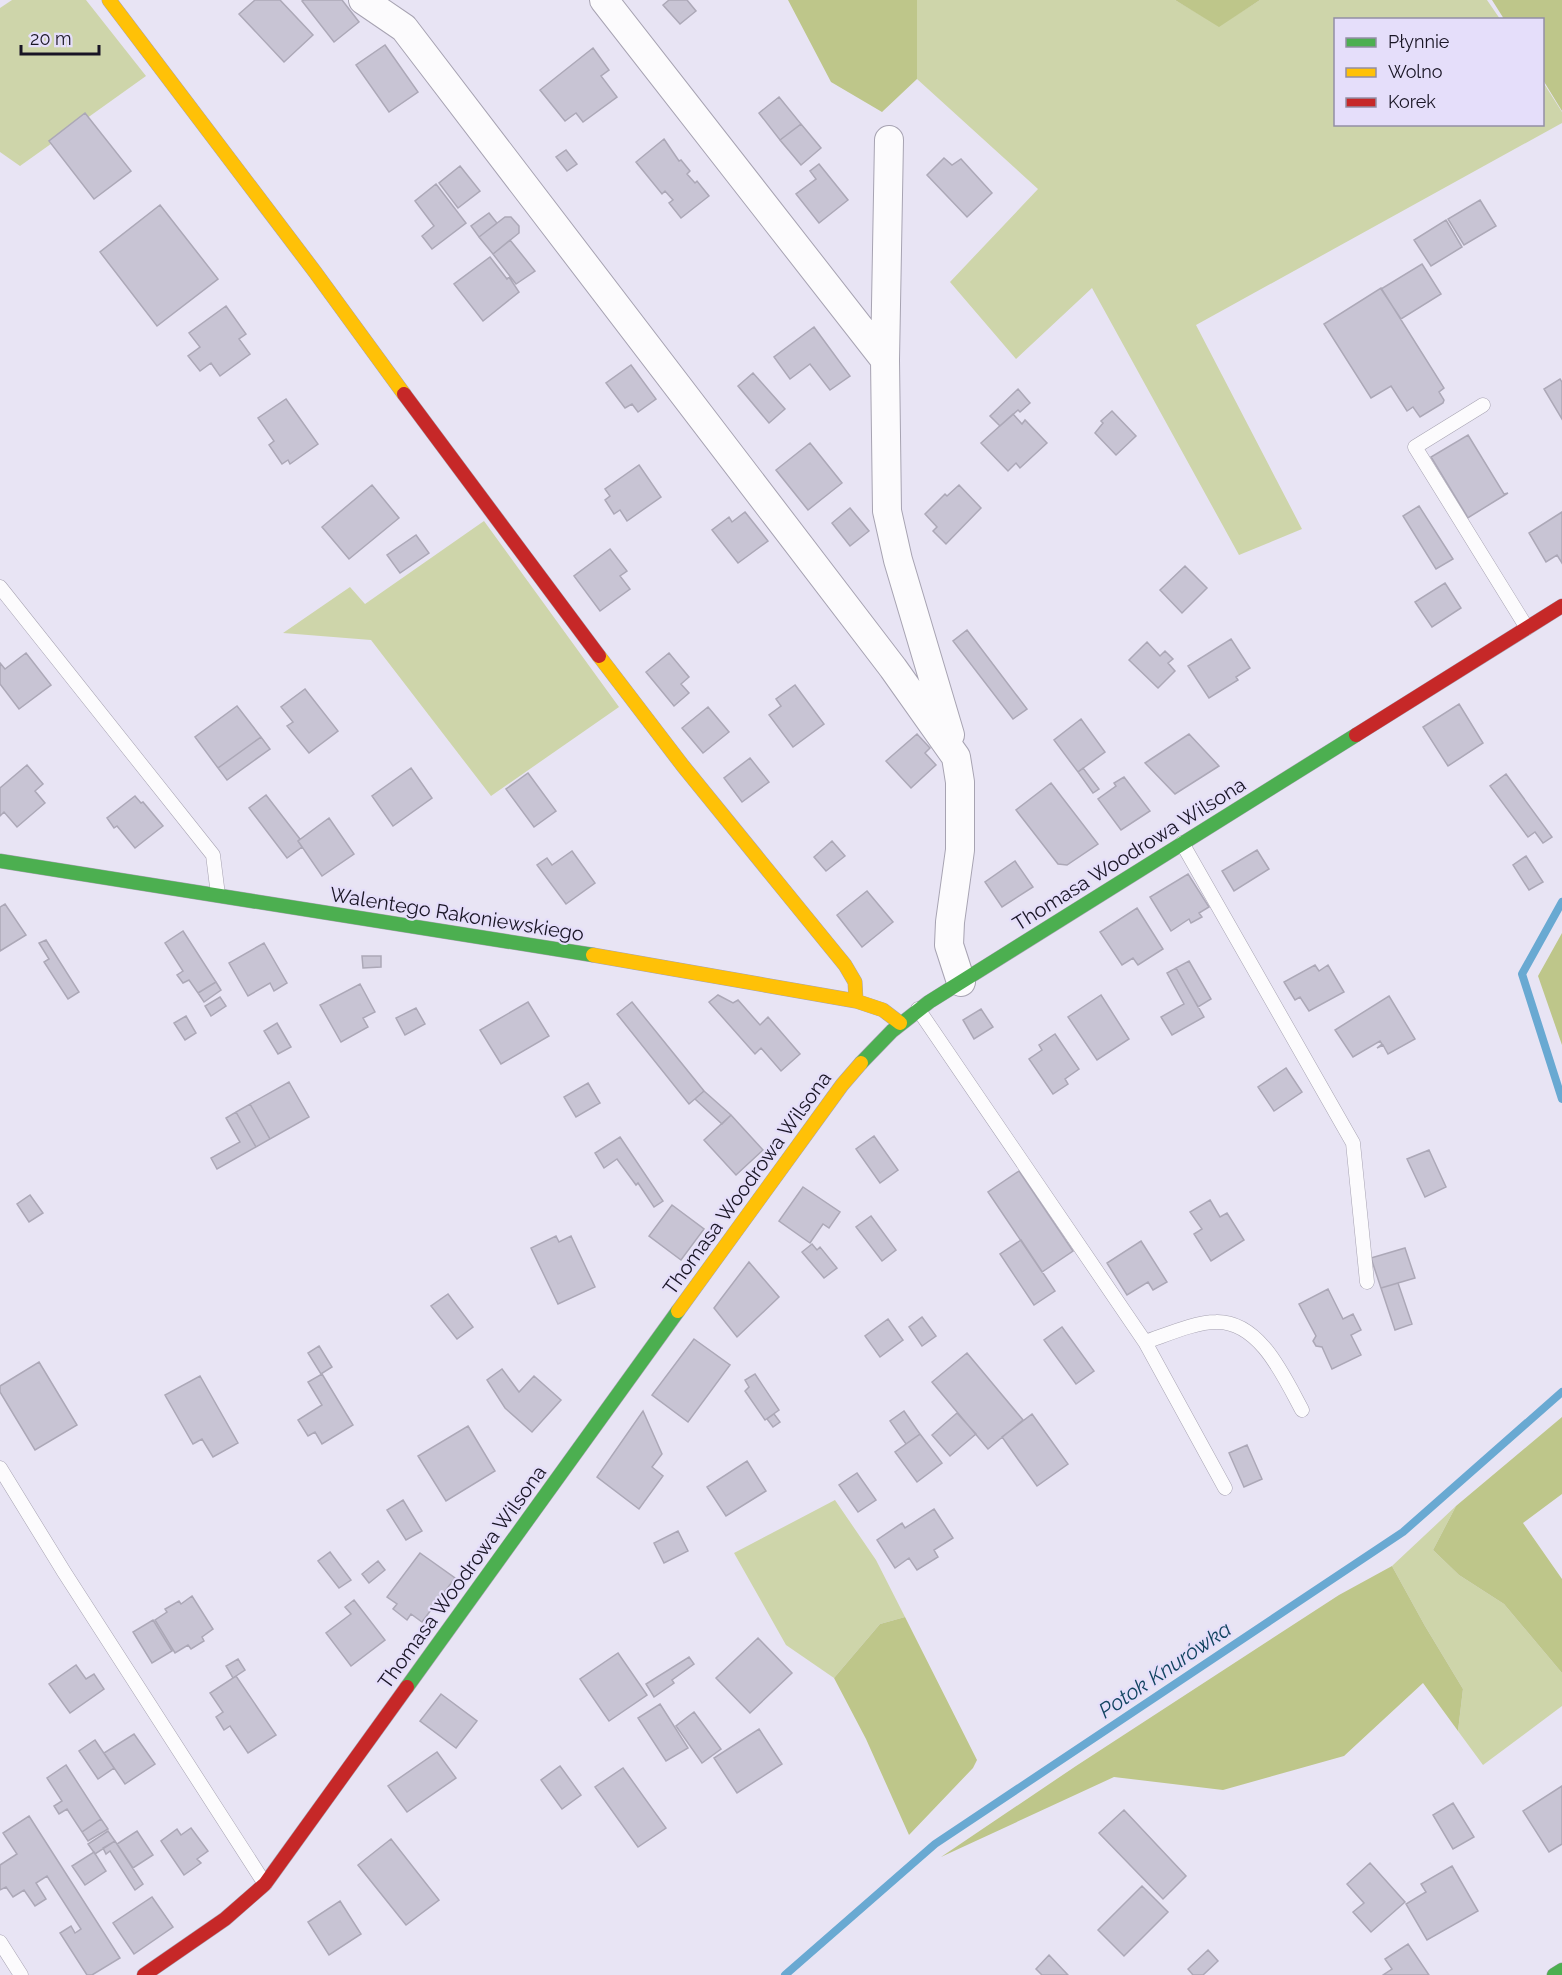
<svg xmlns="http://www.w3.org/2000/svg" width="1562" height="1975" viewBox="0 0 1562 1975" font-family="Raleway,sans-serif">
  <style>
    .green { fill: #ced5aa }
    .forest { fill: #bec68a }
    .lines { fill: none; stroke-linecap: round; stroke-linejoin: round }
    .stream { stroke: #69a9d2; stroke-width: 8 }
    .building { fill: #c8c4d4; stroke: #aca8b7; stroke-width: 1.5 }
    .lane-casing { stroke: #a7a3b2; stroke-width: 15 }
    .street-casing { stroke: #a7a3b2; stroke-width: 30 }
    .fast-casing { stroke: #a7a3b2; stroke-width: 15 }
    .slow-casing { stroke: #a7a3b2; stroke-width: 15 }
    .jam-casing { stroke: #a7a3b2; stroke-width: 15 }
    .lane { stroke: #fcfbfd; stroke-width: 14 }
    .street { stroke: #fcfbfd; stroke-width: 28 }
    .fast { stroke: #4caf50; stroke-width: 14 }
    .slow { stroke: #ffc107; stroke-width: 14 }
    .jam { stroke: #c62828; stroke-width: 14 }
    .labels { text-anchor: middle; stroke-width: 4.5; stroke-linejoin: round; paint-order: stroke }
    .street-label { font-size: 20px; fill: #191525; stroke: #e5defa }
    .water-label { font-size: 21px; font-style: italic; fill: #124460; stroke: #e5defa }
  </style>
  <rect width="100%" height="100%" fill="#e8e4f4"/>
  <path class="green" d="M12,0H86L146,76L20,166L0,152V8Z
    M917,0H1175L1219,26L1260,0H1487L1500,19L1336,20V124H1542L1543,82L1562,112V123L1196,325L1302,529L1239,555L1092,288L1016,359L950,282L1038,189L917,79Z
    M484,521L619,707L491,796L371,640L283,633L350,587L365,604Z
    M835,1500L876,1560L905,1617L880,1624L834,1678L786,1645L734,1553Z
    M1456,1506L1433,1550L1459,1575L1504,1604L1562,1673V1706L1483,1765L1458,1731L1463,1689L1425,1626L1392,1566Z"/>
  <path class="forest" d="M788,0H917V79L882,112L831,82Z
    M1175,0H1260L1219,27Z
    M1492,0H1562V111L1543,80L1542,20L1504,19Z
    M1562,933V1045L1538,976Z
    M1562,1417V1494L1523,1523L1562,1579V1673L1504,1604L1459,1575L1433,1550L1456,1506Z
    M1392,1566L1425,1626L1463,1689L1458,1731L1423,1683L1344,1756L1223,1790L1114,1777L941,1857L1076,1766L1339,1595Z
    M905,1617L977,1760L973,1768L909,1835L866,1739L834,1678L880,1624Z"/>
  <g class="lines">
    <path class="stream" d="M1562,902L1522,974L1562,1099
      M785,1975L935,1844L1403,1532L1562,1392"/>
  </g>
  <path class="building" d="M255,0H280L313,35L284,62L239,14Z
    M304,0H342L359,22L334,42L302,1Z
    M669,0H687L696,11L680,24L663,5Z
    M385,45L418,92L389,112L356,65Z
    M593,48L609,70L601,76L617,97L583,122L576,113L565,121L540,90Z
    M779,97L801,124L780,140L759,113Z
    M85,113L131,171L94,199L49,141Z
    M801,124L821,148L801,165L780,140Z
    M664,139L679,161L681,160L690,171L687,174L695,183L697,181L709,196L681,218L669,203L673,200L665,191L662,194L636,162Z
    M566,150L577,164L567,171L556,157Z
    M944,158L952,165L961,159L992,193L967,217L927,175Z
    M819,164L848,200L819,223L796,194L816,179L810,171Z
    M460,166L480,191L458,208L439,183Z
    M436,184L466,223L432,249L422,236L434,226L415,201Z
    M1480,200L1496,226L1464,245L1448,219Z
    M160,205L218,279L157,326L100,252Z
    M489,213L497,223L479,237L471,226Z
    M505,217H511L519,226V233L493,254L479,237Z
    M1446,220L1462,247L1431,266L1414,240Z
    M510,240L535,271L516,284L493,254Z
    M490,257L507,279L509,277L519,292L483,321L454,284Z
    M1422,264L1441,294L1401,319L1381,289Z
    M1381,288L1444,388L1439,392L1444,400L1443,403L1420,417L1413,407L1407,411L1391,386L1371,398L1324,324Z
    M226,306L246,334L239,339L250,354L220,376L211,363L200,371L188,356L200,347L189,333Z
    M814,327L850,376L830,390L810,364L790,379L774,357Z
    M631,365L656,399L638,412L632,404L625,408L606,383Z
    M753,373L785,409L769,423L738,386Z
    M1560,379L1562,382V419L1544,389Z
    M1018,389L1030,403L1020,412L1018,410L1000,426L990,416Z
    M286,399L318,444L290,464L288,460L282,464L269,445L274,441L258,418Z
    M1112,411L1136,436L1116,455L1095,433L1103,423L1101,421Z
    M1013,414L1022,424L1025,420L1047,443L1020,468L1016,463L1008,471L981,443Z
    M1468,435L1504,494L1508,493L1466,519L1467,516L1431,457Z
    M810,443L842,483L808,510L776,470Z
    M639,465L661,497L627,521L620,510L614,514L605,500L610,496L605,489Z
    M372,485L399,518L349,559L322,527Z
    M959,485L981,508L946,544L933,531L937,527L925,514L945,494L947,496Z
    M1419,506L1453,559L1436,569L1403,516Z
    M850,508L869,531L850,546L832,523Z
    M745,512L768,541L738,563L712,530L729,517L732,522Z
    M1562,512V563L1557,555L1546,562L1529,533Z
    M416,535L429,553L400,573L387,555Z
    M610,549L627,571L620,576L630,589L600,611L574,576Z
    M1185,566L1207,588L1182,613L1160,590Z
    M1445,583L1461,608L1432,627L1415,602Z
    M967,630L1027,709L1013,719L953,641Z
    M1231,639L1250,668L1236,677L1238,680L1209,698L1188,666Z
    M1147,642L1160,656L1165,651L1173,659L1168,663L1175,671L1158,688L1129,660Z
    M26,653L51,685L19,709L0,684V663L5,669Z
    M669,653L689,677L681,684L689,693L674,706L646,672Z
    M795,685L824,724L793,747L769,715L781,706L776,699Z
    M305,689L338,731L309,753L287,726L293,722L281,707Z
    M1459,704L1483,743L1448,766L1423,727Z
    M237,706L261,737L218,768L195,737Z
    M708,707L729,732L703,753L682,728Z
    M1081,719L1105,752L1078,772L1054,740Z
    M917,734L930,748L925,753L936,765L911,788L886,761Z
    M1189,734L1219,766L1175,794L1145,763Z
    M261,737L270,749L227,780L218,768Z
    M750,758L769,782L742,802L724,778Z
    M27,765L43,784L35,791L45,803L17,827L4,812L0,816V788Z
    M411,768L432,798L393,826L372,796Z
    M1083,768L1099,789L1093,793L1078,772Z
    M528,773L556,811L534,827L506,789Z
    M1506,774L1552,837L1543,843L1535,832L1528,837L1490,786Z
    M1124,777L1150,811L1121,830L1098,799L1116,786L1114,783Z
    M1051,783L1098,844L1067,865L1058,864L1016,810Z
    M266,795L300,839L298,841L302,847L287,858L249,808Z
    M135,796L141,803L143,802L163,826L135,848L117,826L114,828L107,818Z
    M329,818L354,854L322,876L298,841Z
    M832,841L845,856L826,871L814,857Z
    M1257,850L1269,869L1234,891L1222,871Z
    M572,851L595,883L566,904L537,865L547,858L552,865Z
    M1526,856L1543,882L1529,890L1513,865Z
    M1015,861L1033,887L1002,907L985,882Z
    M1188,874L1209,907L1199,913L1202,917L1191,923L1189,919L1171,931L1150,897Z
    M867,891L893,922L862,947L837,915Z
    M5,904L26,935L0,951V907Z
    M1137,908L1163,949L1138,965L1133,958L1122,965L1100,932Z
    M183,931L216,982L198,993L189,980L183,983L177,975L183,971L165,943Z
    M46,940L79,992L68,999L44,962L49,959L39,943Z
    M264,943L287,983L274,991L270,983L248,996L229,963Z
    M362,956H381V967L363,968Z
    M1189,961L1211,999L1198,1007L1176,968Z
    M1315,965L1319,971L1328,965L1344,992L1309,1011L1300,997L1295,1000L1284,982Z
    M1176,968L1204,1017L1172,1035L1161,1017L1184,1004L1167,973Z
    M216,982L221,990L204,1002L198,993Z
    M360,984L375,1012L363,1018L368,1027L341,1042L320,1005Z
    M718,995L733,1003L738,1000L760,1025L768,1017L800,1054L781,1071L761,1048L755,1054L709,1002Z
    M1101,995L1129,1039L1097,1060L1068,1017Z
    M1389,996L1415,1039L1388,1054L1383,1045L1377,1048L1382,1044L1380,1041L1353,1057L1335,1030Z
    M220,997L226,1006L211,1016L205,1006Z
    M528,1002L549,1036L501,1064L480,1030Z
    M632,1002L704,1091L689,1104L617,1014Z
    M416,1008L425,1024L405,1035L396,1018Z
    M981,1009L993,1027L974,1039L963,1020Z
    M186,1016L196,1033L185,1040L174,1023Z
    M277,1023L291,1047L278,1054L264,1031Z
    M1055,1034L1079,1069L1065,1079L1068,1084L1053,1094L1029,1059L1042,1050L1039,1045Z
    M1286,1068L1302,1092L1274,1111L1258,1087Z
    M289,1082L309,1117L270,1139L250,1104Z
    M588,1083L600,1103L576,1117L564,1097Z
    M704,1091L731,1115L722,1124L695,1099Z
    M250,1104L270,1139L256,1147L236,1112Z
    M236,1112L256,1147L217,1169L211,1158L240,1142L226,1118Z
    M731,1115L763,1150L736,1175L704,1140Z
    M874,1136L898,1170L880,1183L856,1149Z
    M620,1137L663,1201L654,1207L638,1183L636,1185L617,1159L604,1168L595,1153Z
    M1429,1150L1446,1187L1425,1197L1407,1159Z
    M1019,1171L1073,1251L1042,1272L988,1192Z
    M803,1187L840,1212L829,1228L823,1224L810,1243L779,1221Z
    M30,1195L43,1213L29,1222L17,1204Z
    M1210,1200L1220,1217L1227,1213L1244,1240L1211,1261L1194,1234L1202,1229L1190,1212Z
    M672,1205L704,1229L681,1260L649,1236Z
    M871,1216L896,1250L882,1261L856,1227Z
    M556,1236L559,1242L571,1236L595,1287L558,1304L531,1248Z
    M1021,1240L1055,1291L1034,1305L1000,1254Z
    M1141,1241L1167,1282L1153,1290L1148,1282L1127,1295L1107,1263Z
    M812,1244L817,1250L820,1247L837,1268L824,1278L802,1252Z
    M1405,1248L1415,1278L1381,1288L1371,1258Z
    M749,1262L779,1297L737,1337L714,1308Z
    M1398,1283L1412,1324L1395,1330L1381,1288Z
    M1328,1289L1343,1319L1353,1314L1361,1330L1351,1335L1361,1355L1332,1369L1322,1347L1316,1346L1313,1341L1316,1336L1299,1304Z
    M448,1294L473,1327L457,1339L431,1306Z
    M922,1317L936,1336L922,1346L909,1327Z
    M888,1319L903,1340L880,1357L865,1336Z
    M1062,1327L1094,1371L1076,1384L1044,1340Z
    M694,1339L730,1365L688,1422L652,1395Z
    M319,1346L332,1367L321,1374L308,1353Z
    M967,1353L1023,1420L988,1449L932,1382Z
    M39,1362L77,1425L35,1450L0,1392V1386Z
    M502,1369L519,1392L534,1376L561,1400L532,1432L505,1408L487,1380Z
    M322,1374L353,1425L322,1444L315,1432L308,1436L298,1420L322,1405L308,1382Z
    M755,1374L779,1410L765,1420L745,1391L749,1387L745,1380Z
    M200,1376L238,1443L213,1457L202,1439L193,1444L165,1395Z
    M643,1411L662,1454L652,1467L663,1476L639,1509L597,1477Z
    M904,1411L920,1434L906,1444L890,1421Z
    M957,1413L976,1434L950,1456L932,1435Z
    M774,1414L780,1422L773,1427L767,1419Z
    M1032,1414L1068,1464L1037,1486L1002,1437Z
    M468,1426L495,1471L446,1501L418,1456Z
    M920,1434L942,1463L917,1482L895,1452Z
    M1247,1445L1262,1479L1244,1487L1229,1453Z
    M747,1461L766,1491L726,1516L707,1487Z
    M857,1473L876,1500L858,1512L839,1485Z
    M403,1500L422,1531L406,1540L387,1510Z
    M934,1509L953,1538L934,1550L938,1557L917,1570L909,1558L895,1568L877,1540L902,1523L905,1528Z
    M678,1531L688,1551L664,1563L654,1543Z
    M330,1552L351,1580L339,1588L318,1561Z
    M420,1553L455,1578L422,1622L411,1614L407,1620L393,1609L397,1604L387,1597Z
    M378,1561L385,1570L369,1583L362,1574Z
    M192,1596L213,1629L202,1637L204,1641L191,1649L188,1645L175,1653L155,1620L167,1612L165,1609L179,1601L181,1604Z
    M354,1600L385,1640L351,1666L326,1633L351,1614L345,1607Z
    M153,1620L172,1651L152,1663L133,1632Z
    M758,1638L792,1673L750,1713L716,1678Z
    M618,1653L647,1695L609,1721L580,1679Z
    M689,1657L694,1664L672,1680L674,1683L654,1697L646,1684Z
    M238,1659L245,1670L233,1678L226,1666Z
    M76,1665L86,1679L94,1674L104,1689L70,1713L49,1684Z
    M236,1676L276,1735L248,1753L230,1726L224,1730L216,1717L223,1712L210,1693Z
    M441,1694L477,1721L456,1748L420,1721Z
    M660,1704L688,1748L666,1761L638,1718Z
    M694,1712L721,1749L702,1763L676,1726Z
    M759,1729L782,1764L737,1793L714,1758Z
    M134,1734L155,1764L125,1784L104,1753Z
    M95,1740L114,1768L98,1779L79,1751Z
    M437,1752L456,1778L407,1812L388,1786Z
    M66,1765L101,1819L82,1832L67,1809L59,1814L54,1806L62,1801L47,1778Z
    M560,1766L581,1795L562,1809L541,1780Z
    M623,1768L666,1828L638,1847L595,1787Z
    M1562,1786V1844L1549,1852L1523,1811Z
    M1453,1803L1474,1837L1453,1849L1433,1815Z
    M1124,1810L1186,1876L1163,1899L1099,1833Z
    M29,1816L120,1958L92,1975H87L60,1933L71,1926L75,1933L81,1929L47,1876L36,1883L46,1899L35,1906L24,1890L13,1897L6,1887L0,1890V1865L17,1854L3,1833Z
    M101,1819L108,1829L88,1841L82,1832Z
    M191,1828L208,1851L197,1859L201,1863L184,1875L161,1841L177,1829L181,1835Z
    M108,1831L115,1841L95,1854L88,1844Z
    M137,1831L153,1855L133,1868L117,1844Z
    M391,1839L439,1900L406,1925L358,1865Z
    M115,1841L143,1884L135,1890L110,1851L106,1854L103,1848Z
    M94,1852L106,1871L85,1885L72,1866Z
    M1370,1863L1405,1902L1371,1932L1353,1912L1364,1903L1347,1884Z
    M1452,1866L1478,1911L1427,1940L1406,1904L1426,1892L1421,1884Z
    M1142,1886L1168,1912L1124,1956L1098,1930Z
    M152,1897L173,1927L134,1954L113,1923Z
    M340,1901L361,1934L329,1955L308,1922Z
    M1408,1944L1429,1975H1383L1392,1969L1385,1959Z
    M1208,1950L1218,1961L1203,1975H1193L1188,1969Z
    M1049,1955L1068,1975H1042L1036,1969Z"/>
  <g class="lines">
    <g class="lane-casing">
      <path id="lane" d="M1483,405L1415,447L1527,628
        M0,587L213,855L218,895
        M1182,843L1353,1143L1367,1282
        M918,1009L1145,1342L1225,1488
        M1145,1342C1166,1335 1195,1322 1216,1322C1260,1321 1284,1377 1302,1410
        M0,1468L64,1572L265,1884
        M0,1942L21,1975"/>
    </g>
    <g class="street-casing">
      <path id="street" d="M363,0L404,28L893,668L956,757L960,782V850L950,922L949,945L961,982
        M604,0L885,360
        M889,140L885,360L887,511L898,560L950,735"/>
    </g>
    <g class="fast-casing">
      <path id="fast" d="M0,861L593,955
        M861,1063L892,1031L929,1002L1356,735
        M407,1687L678,1311
        M1554,1975L1562,1970"/>
    </g>
    <g class="slow-casing">
      <path id="slow" d="M109,0L315,272L404,394
        M599,656L683,766L845,965L855,982L856,1001
        M593,955L856,1001L883,1010L900,1023
        M678,1311L842,1085L861,1063"/>
    </g>
    <g class="jam-casing">
      <path id="jam" d="M404,394L599,656
        M1356,735L1562,606
        M144,1975L225,1919L265,1884L407,1687"/>
    </g>
    <use href="#lane" class="lane"/>
    <use href="#street" class="street"/>
    <use href="#fast" class="fast"/>
    <use href="#slow" class="slow"/>
    <use href="#jam" class="jam"/>
  </g>
  <g class="labels">
    <g class="street-label">
      <text transform="translate(1129 854) rotate(-32)" y="7">Thomasa Woodrowa Wilsona</text>
      <text transform="translate(457 914) rotate(9)" y="7">Walentego Rakoniewskiego</text>
      <text transform="translate(747 1183) rotate(-54)" y="7">Thomasa Woodrowa Wilsona</text>
      <text transform="translate(462 1577) rotate(-54)" y="7">Thomasa Woodrowa Wilsona</text>
    </g>
    <g class="water-label">
      <text transform="translate(1165 1670) rotate(-34)" y="7">Potok Knurówka</text>
    </g>
  </g>
  <rect x="1334" y="18" width="210" height="108" fill="#e5defa" stroke="#938ea5" stroke-width="1.5"/>
  <rect x="1346" y="38" width="30" height="9" fill="#4caf50" stroke="#938ea5" stroke-width="1.5"/>
  <text x="1388" y="48" font-size="18" fill="#191525">Płynnie</text>
  <rect x="1346" y="68" width="30" height="9" fill="#ffc107" stroke="#938ea5" stroke-width="1.5"/>
  <text x="1388" y="78" font-size="18" fill="#191525">Wolno</text>
  <rect x="1346" y="98" width="30" height="9" fill="#c62828" stroke="#938ea5" stroke-width="1.5"/>
  <text x="1388" y="108" font-size="18" fill="#191525">Korek</text>
  <path d="M21 45v9h78v-9" fill="none" stroke="#191525" stroke-width="3"/>
  <text x="30" y="45" font-size="18" fill="#191525" stroke="#e5defa" stroke-width="4.5" paint-order="stroke">20 m</text>
</svg>
